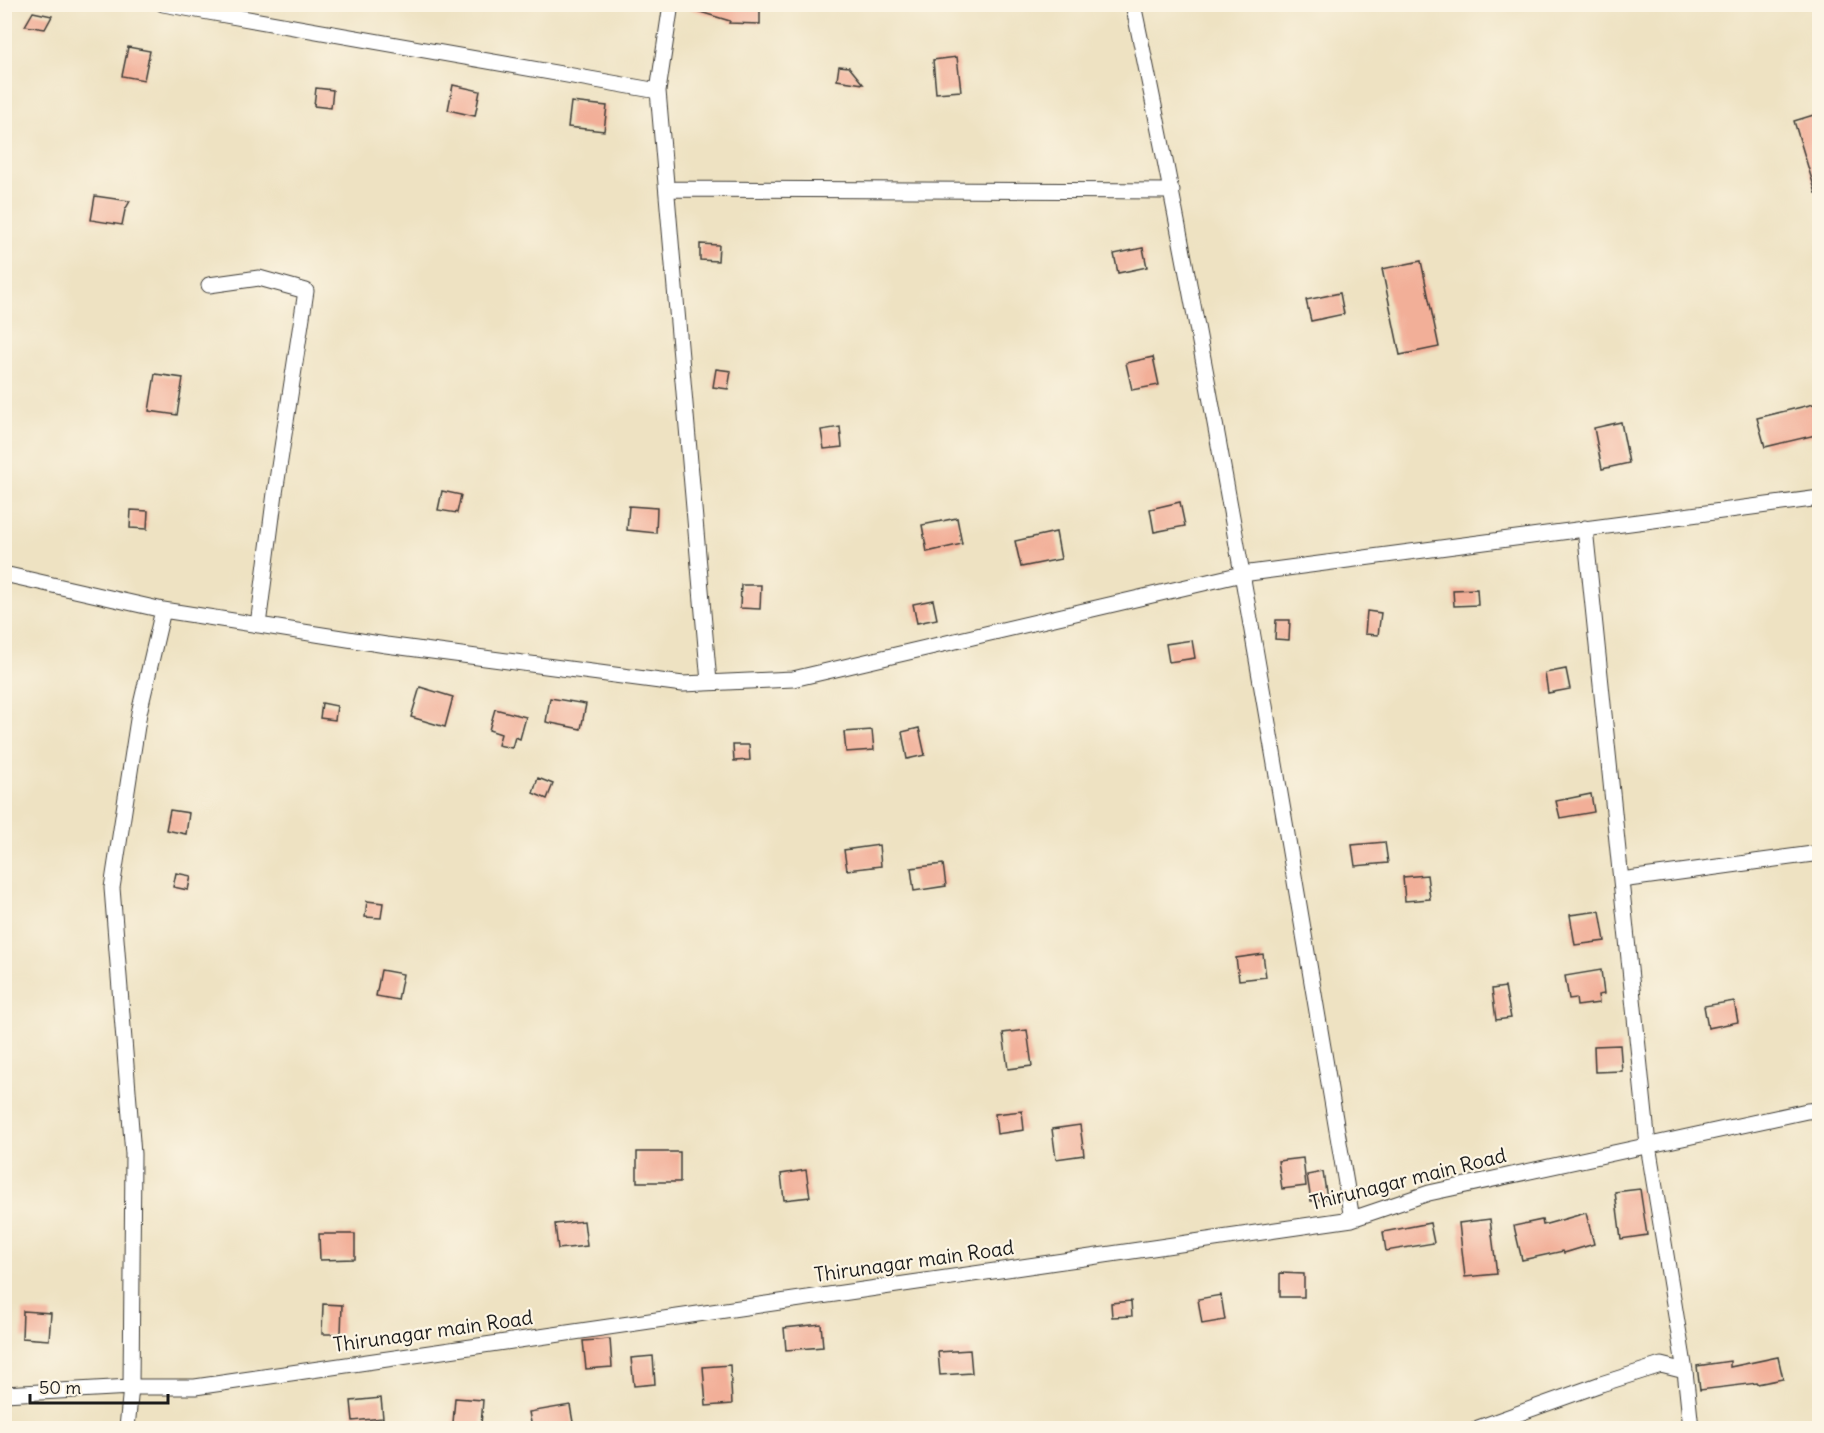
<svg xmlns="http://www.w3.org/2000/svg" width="1824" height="1433" viewBox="0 0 1824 1433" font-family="Delius,sans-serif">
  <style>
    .building { fill: #f2af98 }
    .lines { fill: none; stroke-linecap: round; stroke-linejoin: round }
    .minor-casing { stroke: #3c3a35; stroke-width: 17 }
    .minor { stroke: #fff; stroke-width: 15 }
    .labels { text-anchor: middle; stroke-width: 4.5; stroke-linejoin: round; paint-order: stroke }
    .street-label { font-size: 20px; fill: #1c1c1c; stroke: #fcf5e5 }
  </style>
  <rect width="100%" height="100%" fill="#fcf5e5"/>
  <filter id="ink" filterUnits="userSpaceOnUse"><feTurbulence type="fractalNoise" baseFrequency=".0167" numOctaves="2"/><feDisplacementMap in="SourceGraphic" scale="12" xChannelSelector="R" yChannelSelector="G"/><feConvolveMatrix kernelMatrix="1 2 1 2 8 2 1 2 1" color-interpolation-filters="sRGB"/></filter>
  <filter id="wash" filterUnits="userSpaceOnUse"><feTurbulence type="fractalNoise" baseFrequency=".008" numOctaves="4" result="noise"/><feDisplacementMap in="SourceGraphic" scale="24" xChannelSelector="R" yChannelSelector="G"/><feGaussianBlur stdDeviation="1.35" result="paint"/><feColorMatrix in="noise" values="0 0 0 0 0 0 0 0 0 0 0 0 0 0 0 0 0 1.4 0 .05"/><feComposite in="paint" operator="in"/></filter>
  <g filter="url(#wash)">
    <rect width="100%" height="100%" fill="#eee2c2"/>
    <g id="blocks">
      <path class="building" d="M688,4H760V24L729,23L730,21L687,8Z
        M33,12L52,16L45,29L25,26Z
        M128,47L150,51L144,80L122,76Z
        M957,57L961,91L936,93L933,60Z
        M839,66L849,67L863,84L837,80Z
        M453,85L480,91L475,116L448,110Z
        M316,88L333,90L331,108L314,106Z
        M571,102L607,106L604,131L568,127Z
        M1820,113V192L1816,193L1794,121Z
        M95,196L130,201L125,210L122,225L91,220Z
        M700,244L719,245L718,261L700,260Z
        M1143,248L1147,267L1118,273L1114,254Z
        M1421,261L1439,347L1400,355L1382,269Z
        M1340,293L1344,314L1311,321L1306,300Z
        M1153,357L1159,385L1132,390L1126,363Z
        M716,369L731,371L728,389L713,387Z
        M155,374L183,378L177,415L149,411Z
        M1814,404L1820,425V434L1765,447L1757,418Z
        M1621,422L1629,463L1602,469L1594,428Z
        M840,427L842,447L824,449L821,430Z
        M442,491L461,495L457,513L438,510Z
        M1180,502L1185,526L1154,532L1150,509Z
        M629,506L657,508L656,533L627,530Z
        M131,510L148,511L147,529L130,528Z
        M957,518L962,544L927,552L922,525Z
        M1056,532L1061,559L1021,567L1015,541Z
        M741,585H761L760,609L740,608Z
        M1477,589L1478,605L1454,606L1453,590Z
        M933,600L937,619L917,623L913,604Z
        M1367,611L1381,613L1378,635L1365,634Z
        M1276,620H1290L1289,640L1275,639Z
        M1192,640L1195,658L1169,662L1166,644Z
        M1566,669L1570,689L1548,693L1545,673Z
        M420,687L453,697L445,727L411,717Z
        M550,698L586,704L581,729L546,722Z
        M322,703L337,706L335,720L320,718Z
        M495,709L526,717L520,739L515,737L512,748L498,745L501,734L489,730Z
        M919,728L925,755L907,759L902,732Z
        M872,730L874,750L846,752L844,732Z
        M733,745H749L750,760L734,761Z
        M538,778L553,784L547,799L533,793Z
        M1591,794L1594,812L1560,818L1556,801Z
        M170,810L189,813L186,834L166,830Z
        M1385,842L1388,863L1355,866L1352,845Z
        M879,845L881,866L847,870L844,850Z
        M943,864L946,886L914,891L911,868Z
        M176,873L191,876L188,890L173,887Z
        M1427,875L1430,899L1405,901L1403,877Z
        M367,901L383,903L381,918L365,917Z
        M1600,911L1605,941L1575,945L1570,915Z
        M1263,954L1266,977L1239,980L1236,958Z
        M381,970L403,974L398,1000L376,996Z
        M1601,970L1604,994L1598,995L1599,1003L1577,1006L1576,998L1569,999L1565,976Z
        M1505,987L1511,1018L1496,1020L1492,989Z
        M1734,1001L1738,1022L1708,1028L1704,1006Z
        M1027,1030L1032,1066L1008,1069L1003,1033Z
        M1620,1045L1622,1071L1595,1072L1594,1046Z
        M1022,1111L1024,1130L997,1134L995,1114Z
        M1080,1125L1084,1155L1056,1159L1052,1129Z
        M637,1152H680V1182H637Z
        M1303,1158L1306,1186L1282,1189L1278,1161Z
        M806,1170L810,1197L784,1200L781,1174Z
        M1323,1172L1327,1199L1311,1201L1307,1175Z
        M1640,1189L1647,1235L1621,1239L1615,1192Z
        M1586,1213L1594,1244L1564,1253L1563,1251L1522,1260L1514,1226L1542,1220L1543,1225Z
        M1490,1219L1497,1274L1465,1277L1459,1223Z
        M584,1221L587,1246L558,1249L555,1224Z
        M1430,1223L1434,1243L1386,1251L1383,1232Z
        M319,1234H355V1259L320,1260Z
        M1280,1273L1304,1274V1297H1280Z
        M1221,1295L1225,1320L1202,1324L1198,1299Z
        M1131,1301L1132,1316L1112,1317L1111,1303Z
        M323,1304L342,1305L341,1334H322Z
        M23,1311L51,1313L49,1340L22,1338Z
        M821,1324L823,1347L786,1350L784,1328Z
        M610,1339L612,1367L586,1369L583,1341Z
        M970,1350L972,1373L940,1375L938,1352Z
        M653,1356L655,1384L634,1386L631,1358Z
        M1778,1357L1783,1379L1757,1384V1383L1700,1390L1697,1366L1730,1361V1367Z
        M730,1365L732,1404L706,1406L703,1367Z
        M381,1398L383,1418L353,1421L351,1401Z
        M455,1398L483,1400L481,1425L453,1423Z
        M570,1405L574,1428H532L529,1412Z"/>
    </g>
  </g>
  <g filter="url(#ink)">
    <use href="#blocks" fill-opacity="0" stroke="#3c3a35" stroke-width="1.5"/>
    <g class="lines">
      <g class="minor-casing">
        <path id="minor" d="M163,4L658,91
          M671,4L658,91L709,682
          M1133,4C1218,407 1283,813 1352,1219
          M667,189L1172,191
          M209,285L259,278L306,291L275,493L258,625
          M1585,528L1648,1145L1685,1371L1691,1428
          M4,574L163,610L386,645L683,684L793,679L1242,574L1820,498
          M1621,880L1820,853
          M4,1394L131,1387H195L1352,1219L1429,1193L1807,1111L1820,1110
          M127,1428L131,1387L133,1154L112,888L139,713L163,610
          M1478,1428L1601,1384L1661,1365L1685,1371"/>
      </g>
      <use href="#minor" class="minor"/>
    </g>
  </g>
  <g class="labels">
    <g class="street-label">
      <text transform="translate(1408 1179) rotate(-14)" y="7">Thirunagar main Road</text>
      <text transform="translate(914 1261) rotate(-8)" y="7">Thirunagar main Road</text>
      <text transform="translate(433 1331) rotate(-8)" y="7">Thirunagar main Road</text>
    </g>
  </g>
  <rect width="1824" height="1433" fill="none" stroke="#fcf5e5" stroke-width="24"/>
  <path d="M30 1394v9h138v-9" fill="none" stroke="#1c1c1c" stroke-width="3"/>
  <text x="39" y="1394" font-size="18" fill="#1c1c1c" stroke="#fcf5e5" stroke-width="4.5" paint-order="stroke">50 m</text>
</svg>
